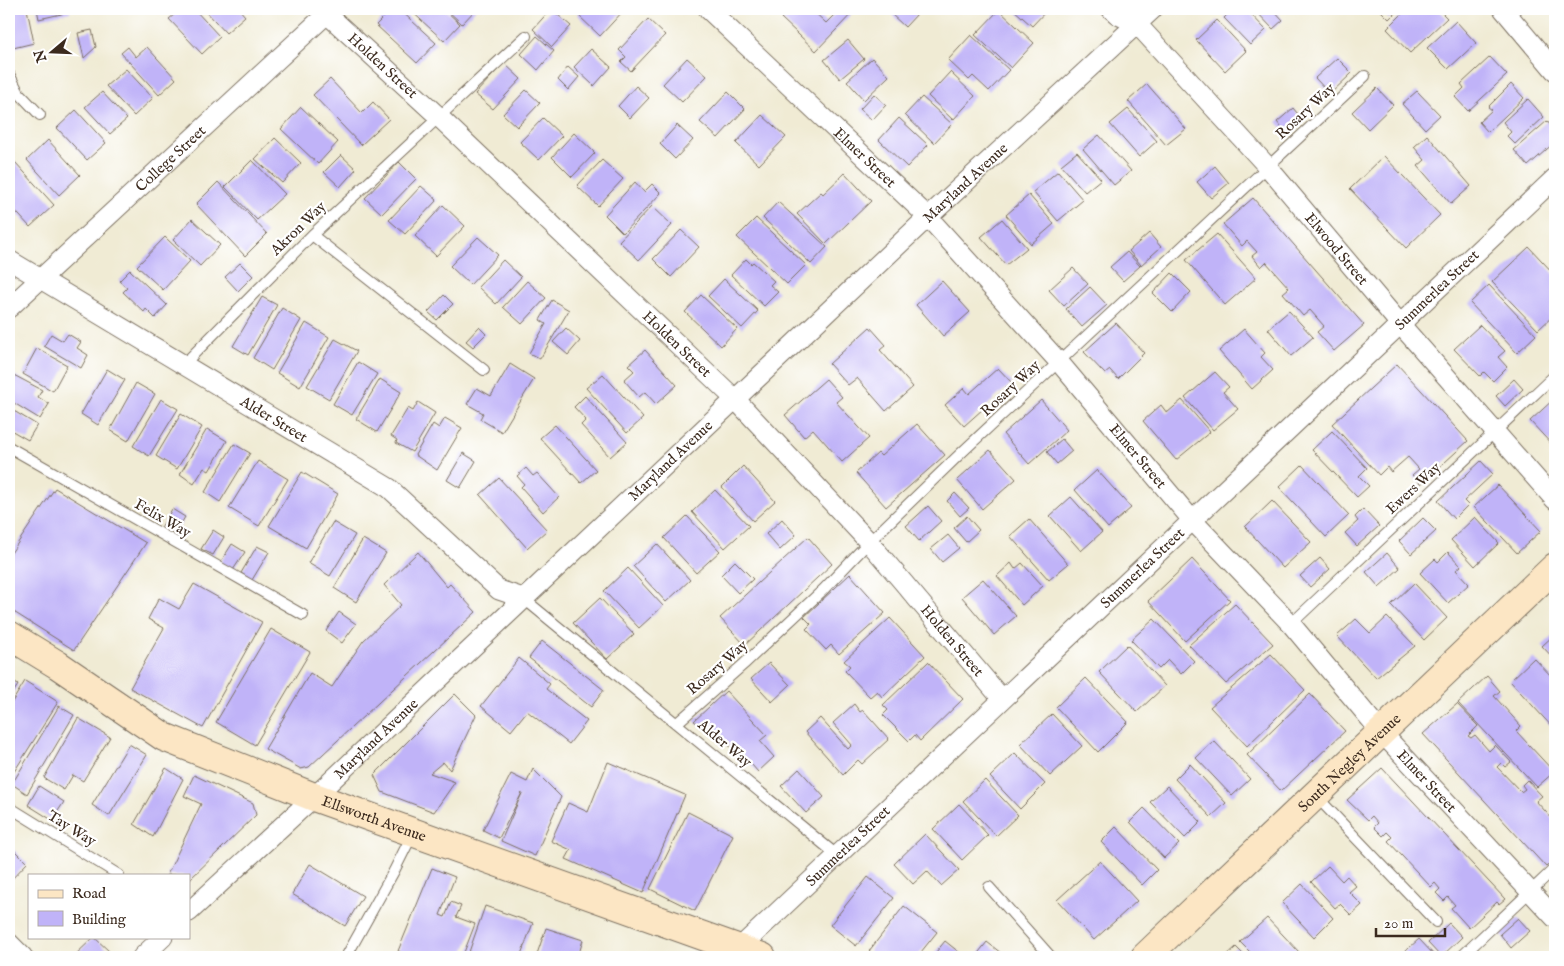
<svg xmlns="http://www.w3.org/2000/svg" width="1564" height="966" viewBox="0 0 1564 966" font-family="'IM FELL English',serif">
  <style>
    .building { fill: #c0b3f8 }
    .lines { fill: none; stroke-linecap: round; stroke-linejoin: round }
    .lane-casing { stroke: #7a6e5e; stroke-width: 12 }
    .street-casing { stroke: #7a6e5e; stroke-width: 21 }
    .secondary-casing { stroke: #7a6e5e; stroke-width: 30 }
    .lane { stroke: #fff; stroke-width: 10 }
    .street { stroke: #fff; stroke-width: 19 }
    .secondary { stroke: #fce6c4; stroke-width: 28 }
    .labels { text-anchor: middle; stroke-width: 4.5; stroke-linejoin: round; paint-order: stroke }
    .street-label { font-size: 15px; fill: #3b2a1e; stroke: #fff }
  </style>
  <rect width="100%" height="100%" fill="#fff"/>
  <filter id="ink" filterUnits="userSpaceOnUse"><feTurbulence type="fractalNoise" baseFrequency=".02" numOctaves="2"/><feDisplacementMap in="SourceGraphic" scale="10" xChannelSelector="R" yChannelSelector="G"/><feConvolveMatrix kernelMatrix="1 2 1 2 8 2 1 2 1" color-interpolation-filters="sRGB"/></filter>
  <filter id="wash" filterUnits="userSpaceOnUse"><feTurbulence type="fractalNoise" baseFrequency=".0096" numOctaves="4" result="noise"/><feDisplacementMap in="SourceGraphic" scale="20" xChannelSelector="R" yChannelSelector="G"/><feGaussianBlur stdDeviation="1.12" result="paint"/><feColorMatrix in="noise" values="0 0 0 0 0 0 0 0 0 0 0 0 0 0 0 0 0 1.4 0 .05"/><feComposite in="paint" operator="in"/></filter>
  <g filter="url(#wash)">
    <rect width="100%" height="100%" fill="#f0ebd4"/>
    <g id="blocks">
      <path class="building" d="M9,9H27L34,43L9,49Z
        M37,9H70V12L39,19Z
        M181,9H194L220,37L202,54L169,19Z
        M204,9H239L245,16L226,33Z
        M392,9H399L436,43L417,63L376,25Z
        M409,9H444L460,24L444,41Z
        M446,9H476L462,24Z
        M551,9L571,26L552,47L533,29Z
        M582,9H625L600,36L577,14Z
        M790,9H811L826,23L838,11L836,9H856L816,51L781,18Z
        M891,9H913L918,13L905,27L889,12Z
        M1013,9H1048L1032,26Z
        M1233,9H1246L1266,30L1250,45L1224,18Z
        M1254,9H1273L1283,20L1273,29Z
        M1379,9H1399L1389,19Z
        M1407,9H1438L1447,18L1410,53L1387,29Z
        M999,10L1034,43L1011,68L975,35Z
        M648,19L665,35L631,71L621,62L626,57L619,50Z
        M1217,20L1246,51L1225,71L1196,40Z
        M1456,21L1476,43L1448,69L1427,48Z
        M92,30L96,47L84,58L78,33Z
        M971,35L1009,70L989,91L973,76L969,80L948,60Z
        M537,36L554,51L538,70L521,54Z
        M848,40L864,59L840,79L824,60Z
        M128,47L136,57L147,47L176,79L159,95L121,53Z
        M591,49L611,67L594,86L574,67Z
        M1490,57L1507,75L1468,111L1455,97L1464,88L1461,84Z
        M687,58L707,76L682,102L663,84Z
        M872,58L889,76L864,100L847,81Z
        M1337,58L1352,73L1330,94L1315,78Z
        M504,63L521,79L493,109L475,94Z
        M568,67L579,77L568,90L558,80Z
        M126,69L153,98L134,116L106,86Z
        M950,72L975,96L953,120L928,96Z
        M330,79L362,113L373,102L389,119L361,145L313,95Z
        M1147,84L1186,129L1166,145L1128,101Z
        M1511,84L1524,98L1488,132L1479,122L1492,110L1488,107Z
        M636,86L649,98L630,118L618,106Z
        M1377,88L1393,105L1368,129L1352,112Z
        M526,90L540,103L517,127L503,114Z
        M1417,91L1440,115L1425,129L1402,104Z
        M102,92L127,119L110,134L85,107Z
        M728,92L745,109L718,138L700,122Z
        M874,94L886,105L872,120L860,109Z
        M922,97L952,124L934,143L905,115Z
        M1528,99L1544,117L1515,144L1507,136L1511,132L1503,122Z
        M301,107L338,142L318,164L281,129Z
        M1293,108L1302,119L1286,133L1277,122Z
        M1128,109L1157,141L1139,157L1110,124Z
        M76,110L106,143L87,160L57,128Z
        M762,115L786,137L759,165L736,143Z
        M543,118L562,136L539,160L520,142Z
        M899,118L928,145L907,167L879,140Z
        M1547,121L1555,131V142L1528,166L1514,150Z
        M677,125L693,140L675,159L660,144Z
        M574,133L595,153L572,177L552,157Z
        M1099,135L1131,171L1114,185L1083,149Z
        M1427,135L1471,186L1451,204L1418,166L1425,160L1414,147Z
        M275,138L301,163L282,183L255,159Z
        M48,140L80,175L59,195L27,160Z
        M1077,152L1101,179L1085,192L1061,165Z
        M341,155L356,169L340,187L324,172Z
        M1384,156L1440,215L1406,248L1350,189Z
        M252,160L285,194L257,220L225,187Z
        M602,160L623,179L598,206L577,186Z
        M15,162L54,205L30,227L9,204V168Z
        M399,162L416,179L382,214L365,198Z
        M1215,166L1229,183L1211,198L1197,182Z
        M1058,171L1083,200L1058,221L1033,192Z
        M845,173L871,201L826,244L797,214L821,192L823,194Z
        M218,182L267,234L245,256L196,204Z
        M635,182L644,192L652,184L661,193L623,233L605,215Z
        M421,186L437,200L405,234L389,220Z
        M1029,195L1054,224L1031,244L1006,215Z
        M1253,198L1364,325L1334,351L1317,332L1324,326L1310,310L1303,316L1283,293L1289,288L1266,262L1261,267L1252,256L1257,252L1247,241L1242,246L1223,224Z
        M778,202L827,247L811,264L763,218Z
        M443,205L465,226L436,256L415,236Z
        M652,206L672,225L639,260L619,241Z
        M756,218L806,265L787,284L737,237Z
        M192,219L220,245L200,266L173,240Z
        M1002,219L1027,248L1006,265L981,237Z
        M681,230L699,247L671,277L653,259Z
        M1149,233L1161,247L1141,265L1129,251Z
        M1217,234L1256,278L1225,305L1186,260Z
        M165,237L190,261L163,290L137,266Z
        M478,237L498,255L470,285L450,266Z
        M1529,247L1555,275V314L1538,330L1492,282Z
        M1127,252L1140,266L1123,281L1110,267Z
        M746,259L751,264L753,262L774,281L770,285L778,292L764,306L731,275Z
        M503,260L521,277L496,304L478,287Z
        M240,263L253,276L238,291L225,277Z
        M1073,268L1088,284L1064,306L1049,290Z
        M130,270L167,305L155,318L146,309L144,312L123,292L127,288L119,281Z
        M1172,273L1191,292L1172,312L1153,293Z
        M724,279L758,311L742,328L708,296Z
        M527,281L546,298L522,324L503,307Z
        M942,281L970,312L943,336L916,305Z
        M1489,285L1536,335L1517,353L1470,303Z
        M1090,287L1107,305L1082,327L1066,309Z
        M444,295L453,304L437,320L428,312Z
        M701,295L737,329L721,346L685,312Z
        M262,297L277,305L248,355L233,346Z
        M552,300L569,310L540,359L529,353L546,324L540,320Z
        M282,308L301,320L272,370L253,358Z
        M1289,311L1313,337L1291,356L1268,329Z
        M306,323L329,337L300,387L277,373Z
        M1116,323L1144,353L1118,379L1110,370L1105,374L1084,352Z
        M1480,325L1505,351L1498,357L1507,367L1493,381L1484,372L1480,376L1454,349Z
        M479,327L486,334L473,347L466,341Z
        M870,327L886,345L880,350L913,387L886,411L857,378L848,385L829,364Z
        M566,328L580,341L568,355L553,342Z
        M1244,329L1265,353L1261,357L1273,370L1252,389L1219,351Z
        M51,334L63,341L68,334L81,342L77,348L88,355L81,368L44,346Z
        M335,339L357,351L329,399L307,386Z
        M37,348L67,365L53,391L23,374Z
        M645,350L677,385L656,404L645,392L639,397L624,380L634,371L628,365Z
        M358,362L377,374L352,415L333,404Z
        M510,364L534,379L502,432L480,419L483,413L467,404L477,388L491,396Z
        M1397,364L1468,441L1421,484L1412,475L1419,469L1408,457L1391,472L1387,467L1379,475L1332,424Z
        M998,368L1012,383L964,426L945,405L964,388L969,394Z
        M107,369L125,380L98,425L81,414Z
        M1215,372L1229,387L1223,392L1238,409L1213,430L1185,398Z
        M10,373L42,390L38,397L49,404L40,419L9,400Z
        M603,374L643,418L627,433L586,388Z
        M380,379L401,392L377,432L356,419Z
        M826,379L842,397L836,402L869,438L842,462L813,429L804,437L785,415Z
        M1514,379L1523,389L1505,406L1496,396Z
        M136,383L155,394L128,441L110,430Z
        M585,396L627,442L610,457L581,425L586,420L574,407Z
        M1555,398V448L1530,421Z
        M161,399L178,409L149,456L133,446Z
        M1041,400L1067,430L1029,464L1003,434Z
        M1182,400L1210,432L1176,460L1143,421L1161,405L1167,413Z
        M418,402L435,413L412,452L396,443L397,440L391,436L408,408L413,411Z
        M9,408L37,425L28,440L9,429Z
        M181,414L202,427L177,469L156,456Z
        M445,418L462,428L437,470L415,455L433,424L439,428Z
        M917,424L945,455L886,507L856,473L878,453L881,456Z
        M555,425L596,470L581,483L540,438Z
        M207,429L227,441L209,471L204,468L194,484L180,474Z
        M1332,431L1367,468L1359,476L1369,486L1357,497L1312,450Z
        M1062,439L1072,451L1057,464L1047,452Z
        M234,444L250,453L220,502L205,492Z
        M990,450L1016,479L982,509L957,480Z
        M463,453L476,461L460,488L447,480Z
        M258,461L288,479L259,526L229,508Z
        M1481,461L1493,474L1464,501L1468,505L1454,519L1438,501Z
        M1302,465L1349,515L1326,537L1279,487Z
        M743,466L775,501L753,521L722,487Z
        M526,468L533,476L537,473L559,497L543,512L521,487L524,484L517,476Z
        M1097,470L1131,508L1108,528L1075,490Z
        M302,472L338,494L306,548L269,526Z
        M499,478L547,530L527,548L480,495Z
        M1498,485L1541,531L1517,553L1474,507Z
        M55,488L146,543L74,650L9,609V556Z
        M715,490L749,526L725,548L692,512Z
        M955,493L969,508L960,516L947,501Z
        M1071,497L1102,532L1081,551L1050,516Z
        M1272,501L1311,542L1283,568L1245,527Z
        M928,506L941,521L919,541L906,526Z
        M172,509L185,517L175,534L162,526Z
        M1363,509L1379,526L1357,546L1345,533L1358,521L1355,517Z
        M687,516L720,551L696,573L664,538Z
        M967,516L979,530L966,542L954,528Z
        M1475,517L1499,543L1475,566L1451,540Z
        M1423,518L1436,531L1411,554L1399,541Z
        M782,519L796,535L780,550L766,534Z
        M1029,519L1068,564L1049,580L1010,536Z
        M333,522L355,535L330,576L308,563Z
        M213,530L224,537L213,555L201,549Z
        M948,535L959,548L942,562L931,549Z
        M808,537L832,564L745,645L720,618Z
        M363,539L386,553L356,602L334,588Z
        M232,544L245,552L233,570L220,563Z
        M657,544L690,580L666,602L633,566Z
        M257,546L269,552L252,580L241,573Z
        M418,552L447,587L450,584L476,612L309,767L301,769L265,749L310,673L332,687L363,641L401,605L384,585Z
        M1448,552L1461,566L1456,570L1469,584L1448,603L1420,573L1435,559L1438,562Z
        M1387,553L1400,568L1379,587L1366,572Z
        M1320,558L1330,569L1310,587L1300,576Z
        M1192,559L1230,600L1185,641L1148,601Z
        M735,561L753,579L738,593L721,575Z
        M1011,563L1015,569L1022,563L1043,586L1022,605L997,576Z
        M628,568L663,606L639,628L604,591Z
        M850,574L885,613L839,654L831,645L826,650L806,629L811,624L804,617Z
        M983,579L1016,616L994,635L962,597Z
        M1414,583L1447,618L1424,640L1391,605Z
        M194,584L262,622L203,728L130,688L164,628L148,619L159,598L179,609Z
        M600,598L634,634L607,659L573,623Z
        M1235,604L1273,644L1226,684L1189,645Z
        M339,612L356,624L342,643L326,631Z
        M1387,617L1415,646L1376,678L1337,636L1356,619L1370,633Z
        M890,618L925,656L882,697L877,691L870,697L845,671L850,666L844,661Z
        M1154,619L1194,661L1181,674L1168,660L1159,669L1131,640Z
        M271,629L310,652L255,745L216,722Z
        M1555,634V660L1542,646Z
        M542,641L604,690L591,707L529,658Z
        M1127,645L1165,686L1137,712L1099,672Z
        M1271,654L1305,690L1247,746L1210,707Z
        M519,658L550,684L546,689L587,721L569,744L527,711L511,731L481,706Z
        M1534,658L1555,680V730L1510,681Z
        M928,662L963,699L920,741L915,735L909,741L883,715L888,710L883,705Z
        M769,663L790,685L772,702L751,679Z
        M1487,676L1500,691L1494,696L1521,726L1516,731L1554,772L1537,787L1458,703Z
        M1086,678L1128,722L1098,752L1056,707Z
        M9,679L18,685L9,699Z
        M25,681L58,702L12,775L9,772V707Z
        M726,691L767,735L760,741L774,757L758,772L745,757L694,721Z
        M455,694L476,715L450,770L443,762L430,773L455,782L434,812L382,792L374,775Z
        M1310,694L1345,731L1281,791L1247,755Z
        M854,704L860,712L863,710L889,739L862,764L858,760L843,775L805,732L820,718L848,749L852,745L833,723Z
        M1457,704L1478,726L1468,736L1471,738L1475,735L1489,751L1495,745L1511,762L1505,767L1501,763L1497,767L1521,792L1525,789L1522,785L1527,780L1542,796L1536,801L1555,822V859L1546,867L1423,734Z
        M59,706L74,715L27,794L12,784Z
        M1052,714L1082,746L1050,776L1020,744Z
        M78,718L110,737L83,781L73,775L64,790L44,778Z
        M1214,741L1250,779L1232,796L1196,758Z
        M129,744L147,755L109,816L92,805Z
        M1015,753L1045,784L1020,809L990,777Z
        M608,762L685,795L643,893L566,859L571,850L551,841L568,803L588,812Z
        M1190,764L1226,803L1211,817L1175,779Z
        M166,768L183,779L153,837L134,824Z
        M1382,768L1505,899L1499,904L1497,902L1469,928L1451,908L1455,905L1448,897L1444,901L1436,893L1440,889L1435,883L1431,887L1388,841L1392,837L1387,832L1383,836L1374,827L1378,823L1372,816L1368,820L1347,800Z
        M533,769L561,797L535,856L501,841L522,793L499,838L483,830L511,774L527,782Z
        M799,769L824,797L806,813L781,786Z
        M194,775L253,803L256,815L189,880V875H167L201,804L184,796Z
        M985,780L1018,815L996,836L963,801Z
        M39,786L64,802L52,820L28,805Z
        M1167,786L1201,822L1185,838L1150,802Z
        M959,804L988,835L962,860L933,829Z
        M1144,808L1179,844L1164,858L1130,822Z
        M688,812L733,835L695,911L650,889Z
        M1116,827L1157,870L1142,885L1101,842Z
        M925,834L959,870L941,886L927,871L913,884L894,864Z
        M9,845L27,863L9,882Z
        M1100,861L1137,901L1094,940L1057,900Z
        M310,864L363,896L345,926L292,894Z
        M1328,866L1342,881L1347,876L1356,886L1349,892L1362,905L1351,915L1340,904L1335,908L1311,882Z
        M432,868L455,877L440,915L445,917L451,902L461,906L456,917L475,924L463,955L468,957H412L398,951Z
        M868,877L894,898L856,946L830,925Z
        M1302,884L1333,918L1314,937L1282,903Z
        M485,906L533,923L520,957H475L477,955L469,952Z
        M904,906L937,932L917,957H876L869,951Z
        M1267,918L1299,952L1294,957H1255L1240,942Z
        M1518,918L1530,931L1511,948L1500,934Z
        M1449,923L1462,937L1441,957L1428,943Z
        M546,928L583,940L578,957H536Z
        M94,937L110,952L105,957H73Z
        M1419,939L1435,956L1399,957Z
        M945,941L965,957H932Z
        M987,942L1006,957H975Z
        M1236,947L1246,957H1225Z"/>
    </g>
  </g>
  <g filter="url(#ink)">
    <use href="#blocks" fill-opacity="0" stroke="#7a6e5e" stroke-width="1"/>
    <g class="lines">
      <g class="lane-casing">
        <path id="lane" d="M9,74L19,93L40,115
          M312,235L484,370
          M183,365L312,235L526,36
          M9,447L303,615
          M523,598L838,856
          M1291,624L1555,375
          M677,723L744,664L823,590L869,542L959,455L1365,76
          M1316,796L1436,922
          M9,807L119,875
          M989,887L1051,957
          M346,957L394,871L413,833
          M1461,957L1555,868"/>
      </g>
      <g class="street-casing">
        <g id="street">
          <path id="s1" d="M708,9L928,217L1059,362L1192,520L1291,624L1382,733L1555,918"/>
          <path id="s2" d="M1111,9L1118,15L1137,24L1267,166L1400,324L1555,500"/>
          <path d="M1503,9L1555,71"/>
          <path id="s3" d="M327,14L439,117L736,400L869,542L1002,699"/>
          <path id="s4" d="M9,260L389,488L499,590L523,598"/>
          <path id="s5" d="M9,308L332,9"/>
          <path id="s6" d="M189,912L330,782L928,217L1153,9"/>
          <path d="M9,943L23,957"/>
          <path id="s7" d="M732,955L1555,178"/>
          <path d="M142,957L163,937"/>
        </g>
      </g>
      <g class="secondary-casing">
        <g id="secondary">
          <path id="s8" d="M9,635L58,665L164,737L314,797L762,957"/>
          <path id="s9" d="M1145,957L1555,567"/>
        </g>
      </g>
      <use href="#lane" class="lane"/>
      <use href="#street" class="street"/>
      <use href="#secondary" class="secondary"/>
    </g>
  </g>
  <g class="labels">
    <g class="street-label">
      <text dy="5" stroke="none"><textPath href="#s3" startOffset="76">Holden Street</textPath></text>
      <text transform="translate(1305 111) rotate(-43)" y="5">Rosary Way</text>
      <text dy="5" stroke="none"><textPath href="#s5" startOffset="220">College Street</textPath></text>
      <text dy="5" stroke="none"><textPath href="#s1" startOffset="216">Elmer Street</textPath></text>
      <text dy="5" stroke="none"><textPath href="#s6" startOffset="1065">Maryland Avenue</textPath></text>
      <text transform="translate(298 228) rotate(-44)" y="5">Akron Way</text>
      <text dy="5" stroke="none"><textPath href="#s2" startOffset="331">Elwood Street</textPath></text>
      <text dy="5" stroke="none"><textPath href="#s7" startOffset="969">Summerlea Street</textPath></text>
      <text dy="5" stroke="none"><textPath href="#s3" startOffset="481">Holden Street</textPath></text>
      <text transform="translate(1010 388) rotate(-43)" y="5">Rosary Way</text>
      <text dy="5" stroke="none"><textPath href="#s4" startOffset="309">Alder Street</textPath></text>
      <text dy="5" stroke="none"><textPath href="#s1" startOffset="621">Elmer Street</textPath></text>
      <text dy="5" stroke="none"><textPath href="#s6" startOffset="660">Maryland Avenue</textPath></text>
      <text transform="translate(1413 488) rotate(-43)" y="5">Ewers Way</text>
      <text transform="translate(163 518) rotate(30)" y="5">Felix Way</text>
      <text dy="5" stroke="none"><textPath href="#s7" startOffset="564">Summerlea Street</textPath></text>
      <text dy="5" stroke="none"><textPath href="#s3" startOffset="886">Holden Street</textPath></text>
      <text transform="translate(717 667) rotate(-41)" y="5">Rosary Way</text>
      <text dy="5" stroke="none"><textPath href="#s6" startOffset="255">Maryland Avenue</textPath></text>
      <text transform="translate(725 743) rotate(40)" y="5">Alder Way</text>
      <text dy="5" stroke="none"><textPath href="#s9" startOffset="282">South Negley Avenue</textPath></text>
      <text dy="5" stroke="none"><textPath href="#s1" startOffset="1056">Elmer Street</textPath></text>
      <text dy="5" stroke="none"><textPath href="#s8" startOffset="411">Ellsworth Avenue</textPath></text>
      <text transform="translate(72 828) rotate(32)" y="5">Tay Way</text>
      <text dy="5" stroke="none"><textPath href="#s7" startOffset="159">Summerlea Street</textPath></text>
    </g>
  </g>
  <rect width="1564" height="966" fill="none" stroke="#fff" stroke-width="30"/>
  <rect x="28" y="874" width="162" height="65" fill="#ffffff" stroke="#b1aaa5"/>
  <rect x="38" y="890" width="25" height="8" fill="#fce6c4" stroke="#b1aaa5"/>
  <text x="72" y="898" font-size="15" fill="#3b2a1e">Road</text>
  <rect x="38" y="911" width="25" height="15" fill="#c0b3f8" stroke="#b1aaa5"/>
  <text x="72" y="924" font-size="15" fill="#3b2a1e">Building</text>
  <g transform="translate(52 52) rotate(251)" stroke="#ffffff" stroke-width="4" paint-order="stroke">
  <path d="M0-4L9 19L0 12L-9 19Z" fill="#3b2a1e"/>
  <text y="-8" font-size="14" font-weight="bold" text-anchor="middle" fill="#3b2a1e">N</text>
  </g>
  <path d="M1376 928v8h69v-8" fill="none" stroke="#3b2a1e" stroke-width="2.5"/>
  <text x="1384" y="928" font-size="15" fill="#3b2a1e" stroke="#ffffff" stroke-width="4" paint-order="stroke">20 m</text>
</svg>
